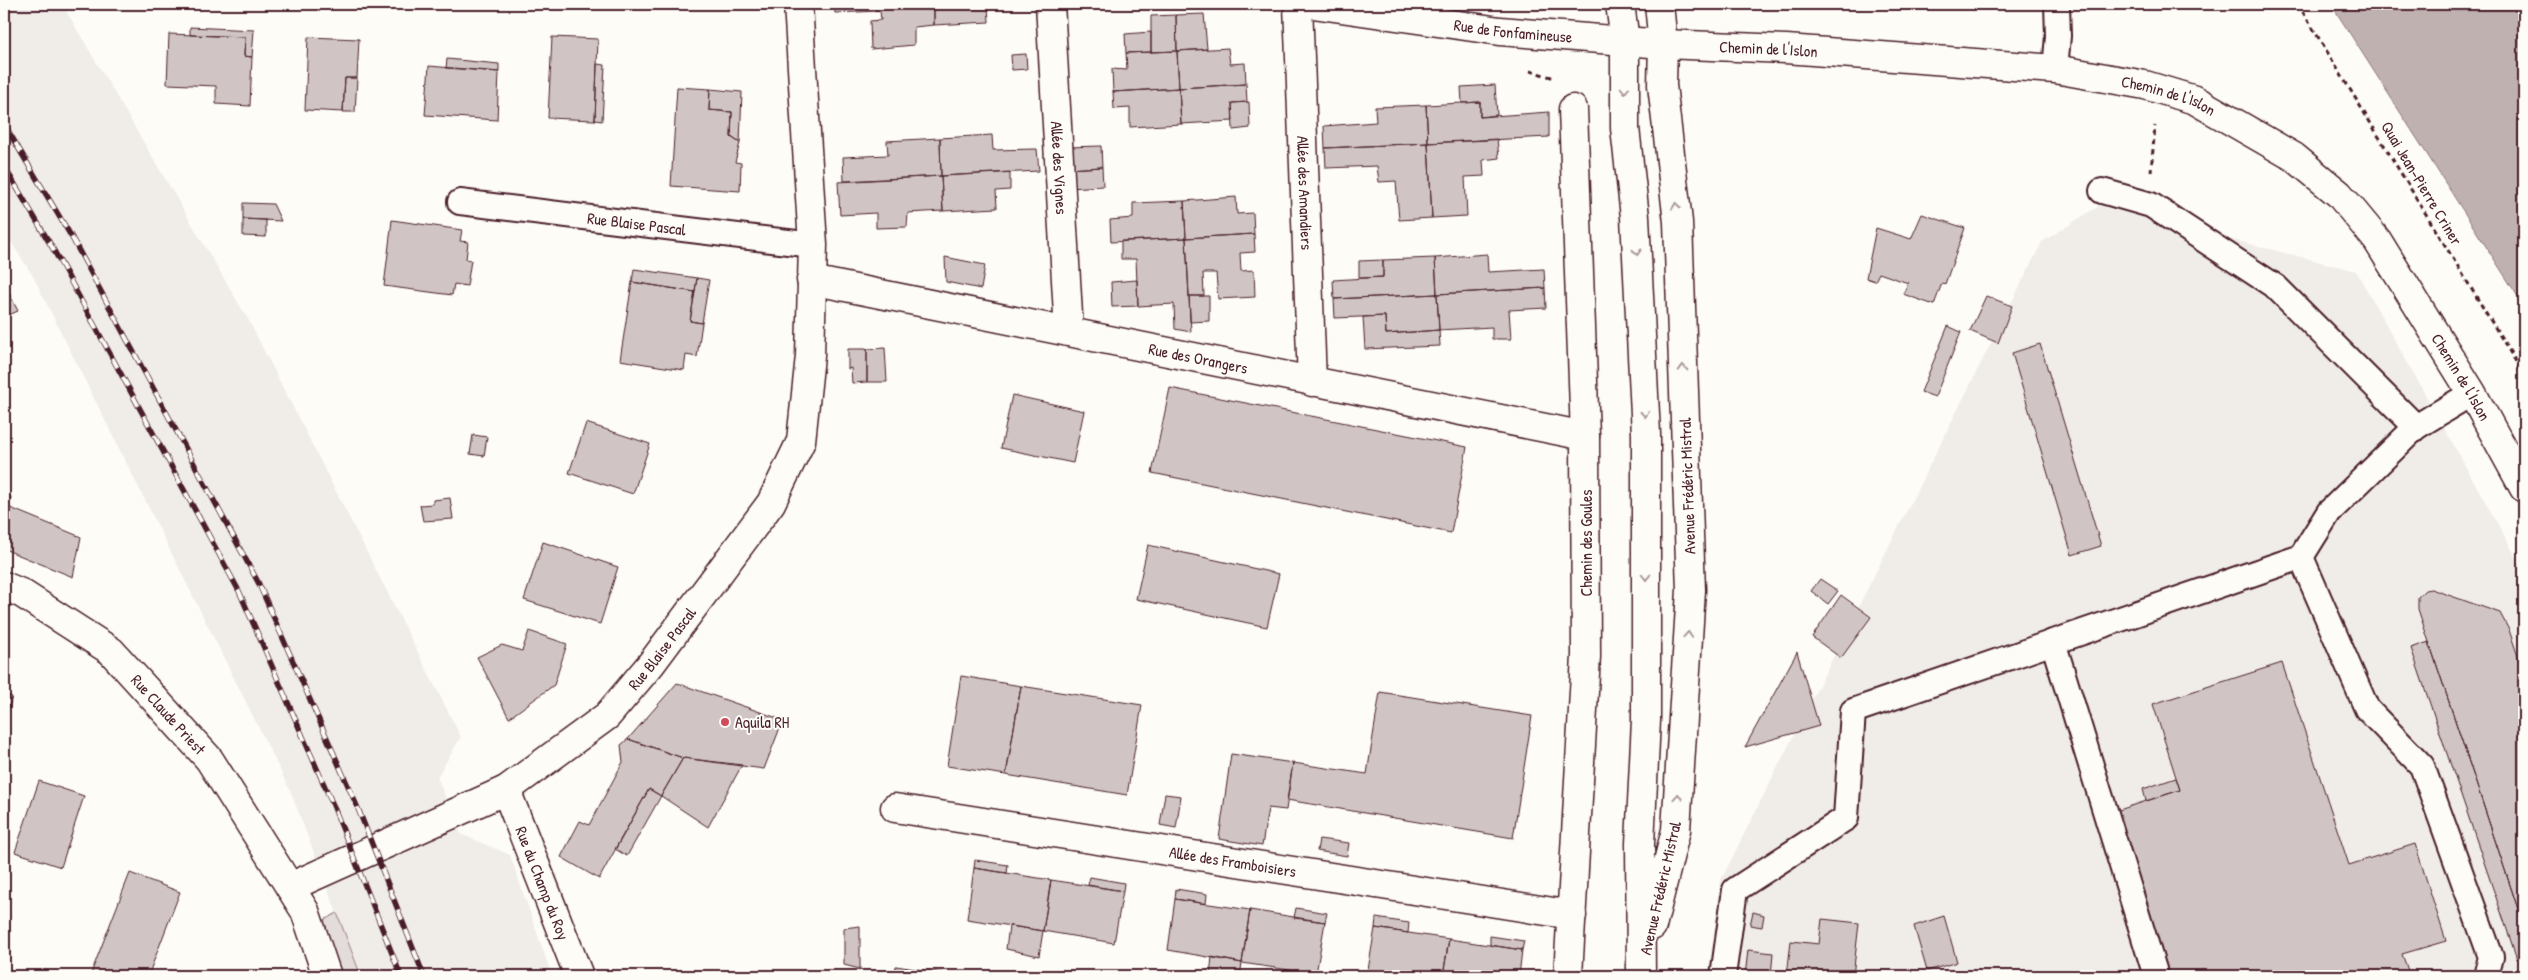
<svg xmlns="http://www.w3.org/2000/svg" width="2528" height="980" viewBox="0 0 2528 980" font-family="'Patrick Hand',sans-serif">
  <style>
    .built { fill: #f0ece8 }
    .green { fill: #e3dcda; stroke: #967e82 }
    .water { fill: #c0b1b1; stroke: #91777b }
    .building { fill: #d0c5c4; stroke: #4a1f2b }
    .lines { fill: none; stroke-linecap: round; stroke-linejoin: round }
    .service-casing { stroke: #4a1f2b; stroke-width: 28 }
    .minor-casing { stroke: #4a1f2b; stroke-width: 31 }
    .secondary-casing { stroke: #4a1f2b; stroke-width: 31 }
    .path { stroke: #4a1f2b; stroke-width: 3; stroke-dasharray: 5 4; stroke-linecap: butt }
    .service { stroke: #fdfcf7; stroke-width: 24 }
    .minor { stroke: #fdfcf7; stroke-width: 28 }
    .secondary { stroke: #fdfcf7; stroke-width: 28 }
    .rail-casing { stroke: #4a1f2b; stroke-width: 5.5 }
    .rail { stroke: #fdfcf7; stroke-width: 4; stroke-dasharray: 11; stroke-linecap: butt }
    .oneway { stroke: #ac999b }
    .poi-dot { fill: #d1495b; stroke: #fdfcf7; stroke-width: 2 }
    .labels { text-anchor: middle; stroke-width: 4; stroke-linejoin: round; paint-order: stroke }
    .street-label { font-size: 16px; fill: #4a1f2b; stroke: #fdfcf7 }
    .poi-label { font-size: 16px; fill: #4a1f2b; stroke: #fdfcf7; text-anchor: start }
  </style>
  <rect width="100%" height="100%" fill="#fdfcf7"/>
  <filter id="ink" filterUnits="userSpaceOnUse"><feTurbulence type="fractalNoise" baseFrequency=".02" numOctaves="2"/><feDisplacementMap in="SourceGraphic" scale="10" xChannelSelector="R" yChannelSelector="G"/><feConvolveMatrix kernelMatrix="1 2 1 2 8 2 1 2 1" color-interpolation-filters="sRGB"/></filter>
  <g filter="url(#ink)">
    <path class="built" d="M4,4H62L249,321L461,737L437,777L461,834L510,855L552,976H361L290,790L33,276L4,231Z
      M2099,206L2356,271L2524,571V976H1708L1721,880L2042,242Z"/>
    <path class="green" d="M337,913L361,976H340L324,920Z"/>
    <path class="water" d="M2331,4H2524V306Z"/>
    <path class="building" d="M834,4H934V25L914,27V45L871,49L870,21L881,20L880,11L835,13Z
      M934,4H1027L988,6L989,22L934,25Z
      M1204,14L1207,49L1177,51L1176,15Z
      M1176,15L1177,51L1151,52V16Z
      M190,27L254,30L252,57L244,56L245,37L190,35Z
      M1151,32V52L1126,53L1125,34Z
      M169,34L245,37L244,56L252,57L250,106L216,104V86L167,84Z
      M308,37L359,39L357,78H345L343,112L305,110Z
      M552,37L598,39L595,120L548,118Z
      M1228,48L1230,64L1245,63L1246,84L1179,88L1177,51Z
      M1177,51L1179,88L1113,92L1112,69L1127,70L1126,53Z
      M1026,54L1027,69L1012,70L1011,55Z
      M447,59L499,64V72L446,68Z
      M597,64L605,65L602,121L595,120Z
      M429,66L499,72L497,120L425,115Z
      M345,78H357L355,112H343Z
      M1246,84L1247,102L1232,103L1233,121L1181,124L1179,88Z
      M1495,85L1497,115L1480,117V102L1462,103L1461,87Z
      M677,87L710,89L709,110L732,112L731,137L740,143L735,162L741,163L740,191L671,186Z
      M1179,88L1181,124L1130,127V108L1114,109L1113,92Z
      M710,89L742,92L740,143L731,137L732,112L709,110Z
      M1249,102L1250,128L1233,130L1232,103Z
      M1480,102V117L1549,112V137L1428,143L1426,105Z
      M1426,105L1428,143L1325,148L1324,126L1376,122L1375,107Z
      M992,135L993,150L1037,149L1039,171L941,176L940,138Z
      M940,138L941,176L844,181L843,157L888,155L887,141Z
      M1497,139L1499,158L1483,160L1484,176L1465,177L1467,216L1432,218L1428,143Z
      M1428,143L1432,218L1399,220L1396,181L1379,182L1377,166L1326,168L1325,148Z
      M1101,146L1102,167L1068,169L1067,147Z
      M1102,167L1103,186L1069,188L1068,169Z
      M1010,172V190L996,191L997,208L943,211L941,176Z
      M941,176L943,211L908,213L907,227L876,228V213L840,215L838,182Z
      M1236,197L1237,214L1253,213L1254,234L1186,238L1184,201Z
      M1184,201L1186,238L1111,242L1110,220L1133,218V203Z
      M243,203L273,204L281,221L243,219Z
      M1922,214L1965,228L1945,284L1942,283L1934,305L1903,294L1908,283L1879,273L1875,281L1866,278L1876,228L1911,239Z
      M243,219L266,220V237L243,236Z
      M392,220L462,230L460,241L468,242L466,259L471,260L467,286L454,284L452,295L384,286Z
      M1254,234L1255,252L1240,253L1241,271L1254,270L1255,297L1218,299L1216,273H1203L1204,296H1189L1186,238Z
      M1186,238L1189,296L1191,332L1175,329L1174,304L1138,306L1136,259H1121V241Z
      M1487,254L1488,272L1544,269L1545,288L1437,294L1435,258Z
      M945,257L985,265L981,289L946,282Z
      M1435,258L1437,294L1334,299L1333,280L1383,277V260Z
      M1383,260V277L1359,278V261Z
      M634,269L697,278L695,292L632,282Z
      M697,278L709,280L702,323L690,321Z
      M1137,280L1138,306L1112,307L1111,282Z
      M632,282L695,292L690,321L702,323L697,357L686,355L684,370L620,360Z
      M4,283L18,311L4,317Z
      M1545,288L1546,308L1509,310L1511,339H1492V327L1439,330L1437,294Z
      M1437,294L1439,330L1386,334L1385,316L1335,318L1334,299Z
      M1189,296H1209V321L1190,322Z
      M1986,296L2012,306L1998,343L1970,331Z
      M1385,316L1386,334L1439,330L1440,346L1365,349L1363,317Z
      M1948,326L1961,332L1935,397L1921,392Z
      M2040,344L2101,546L2072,555L2012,353Z
      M885,348L887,382H867V349Z
      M848,349H867V382L852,383L851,368L848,369Z
      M1170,388L1467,447L1451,533L1152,473Z
      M1012,395L1084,411L1073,463L1001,448Z
      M586,423L650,444L633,494L569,473Z
      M473,435L487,437L484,456L470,454Z
      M4,494L11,497L8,507L81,537L73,577L4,549Z
      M450,498L453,519L423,521L420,505L433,504V500Z
      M543,542L618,567L600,624L524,600Z
      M1148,545L1279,574L1267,627L1136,599Z
      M1820,579L1838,591L1828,604L1811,591Z
      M2431,589L2500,613L2509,630L2524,674V927L2418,609V597L2425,590Z
      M1841,595L1871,617L1841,658L1812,637Z
      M529,631L567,644L554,685L509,718L477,657L502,645L522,651Z
      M2429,642L2524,927V957L2517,959L2411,648Z
      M1797,652L1819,726L1745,747Z
      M2282,663L2349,865L2415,844L2446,941L2402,954L2410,976H2168L2116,811L2180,790L2153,704Z
      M961,676L1021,686L1006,775L947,766Z
      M677,683L783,720L764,769L683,758L628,739Z
      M1021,686L1142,705L1127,795L1006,775Z
      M1380,692L1532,716L1513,838L1287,800L1293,763L1367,774Z
      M4,694L12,697L4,722Z
      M628,739L683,758L661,796L649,789L599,879L561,857L580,821L589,825L623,762L621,745Z
      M1231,754L1293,763L1286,810L1268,808L1262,846L1219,839Z
      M683,758L742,765L708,827L661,796Z
      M2176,778L2180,790L2146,801L2143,789Z
      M39,781L84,796L61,867L15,852Z
      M649,789L661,796L627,856L615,849Z
      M1165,794L1181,796L1176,828L1160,825Z
      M1319,839L1349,843L1347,856L1317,851Z
      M975,860L1008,865L1007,873L974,868Z
      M974,868L1051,880L1043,931L967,919Z
      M130,873L180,892L148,976H90Z
      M1090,877L1124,883L1123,891L1088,885Z
      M1051,880L1123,891L1114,943L1043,931Z
      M1176,889L1207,894L1206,904L1175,899Z
      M1175,899L1250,910L1242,963L1168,950Z
      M1296,908L1327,913L1325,922L1294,918Z
      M1250,910L1325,922L1316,974L1242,963Z
      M1753,912L1764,915L1762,927L1750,925Z
      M1944,916L1957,962L1927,971L1914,926Z
      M1376,918L1409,923L1408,933L1375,928Z
      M1822,919L1859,923L1853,976H1787L1791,941L1819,944Z
      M860,926V969L844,965V928Z
      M1009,926L1043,931L1039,956L1006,949Z
      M1375,928L1449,939L1443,976H1367Z
      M1490,936L1524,941L1522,950L1490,945Z
      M1449,939L1522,950L1519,976H1443Z
      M1748,950L1773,953L1771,976H1745Z
      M1212,957L1242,963L1240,976L1210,975Z
      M896,966L961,976H894Z"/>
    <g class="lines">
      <g class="service-casing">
        <g id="service">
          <path d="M2055,69L2058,36L2057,4"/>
          <path d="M2102,191L2151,205L2276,287L2416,427"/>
          <path id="s1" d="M460,202L813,245"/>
          <path d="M2301,557L2367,709L2422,766L2491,957L2486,976"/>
          <path d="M2053,642L2156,976"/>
          <path d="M1723,976L1735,890L1846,818L1853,711L2301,557L2329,512L2416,427L2472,393"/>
        </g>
      </g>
      <g class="minor-casing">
        <g id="minor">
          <path id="s2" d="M1050,4L1069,332"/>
          <path id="s3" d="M1298,4L1312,382"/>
          <path id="s4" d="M1313,4L1500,31L1663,44L1786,49L2055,69L2145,85L2195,100L2294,157L2339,194L2377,240L2472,393L2524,488"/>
          <path id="s5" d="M811,280L1585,436"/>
          <path id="s6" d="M4,586L21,593L111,651L209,759L305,911L327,976"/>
          <path id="s7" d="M506,790L579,976"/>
          <path id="s8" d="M895,808L1572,915"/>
          <path id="s9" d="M290,887L506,790L607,716L651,664L771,503L801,441L810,356L813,245L798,4"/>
          <path d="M1568,976L1586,656L1585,436L1573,109"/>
        </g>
      </g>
      <g class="secondary-casing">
        <path id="secondary" d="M1620,4L1625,41V128L1635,217L1646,434V720L1640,844L1641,976
          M1652,926L1676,830L1691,590L1678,222L1662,85L1663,44L1659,4"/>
      </g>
      <path class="path" d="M2298,4L2524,375
        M1530,71L1555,78
        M2151,172L2155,126"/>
      <use href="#service" class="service"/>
      <use href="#minor" class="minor"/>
      <use href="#secondary" class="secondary"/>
      <g class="rail-casing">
        <path id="rail" d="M4,124L71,236L258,582L357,806L424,976
          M4,166L52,247L239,591L333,805L401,976"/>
      </g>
      <use href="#rail" class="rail"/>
    </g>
    <defs><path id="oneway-chevron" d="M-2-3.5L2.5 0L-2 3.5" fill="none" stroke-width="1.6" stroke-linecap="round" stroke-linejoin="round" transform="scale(1.25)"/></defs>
    <g class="oneway">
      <use href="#oneway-chevron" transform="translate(1625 90) rotate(90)"/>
      <use href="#oneway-chevron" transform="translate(1676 206) rotate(-97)"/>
      <use href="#oneway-chevron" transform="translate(1637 252) rotate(87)"/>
      <use href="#oneway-chevron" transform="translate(1683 368) rotate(-92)"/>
      <use href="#oneway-chevron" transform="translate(1645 414) rotate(87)"/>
      <use href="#oneway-chevron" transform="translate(1646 577) rotate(90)"/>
      <use href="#oneway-chevron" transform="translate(1688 635) rotate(-86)"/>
      <use href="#oneway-chevron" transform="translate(1678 797) rotate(-86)"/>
    </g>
  </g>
  <circle class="poi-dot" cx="725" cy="722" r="5"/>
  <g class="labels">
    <g class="street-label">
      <text dy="6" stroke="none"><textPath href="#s4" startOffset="202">Rue de Fonfamineuse</textPath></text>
      <text dy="6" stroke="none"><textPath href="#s4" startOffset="458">Chemin de l'Islon</textPath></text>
      <text dy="6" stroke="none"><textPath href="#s4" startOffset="862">Chemin de l'Islon</textPath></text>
      <text dy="6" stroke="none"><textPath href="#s2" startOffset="164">Allée des Vignes</textPath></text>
      <text transform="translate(2422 183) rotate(59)" y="6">Quai Jean-Pierre Criner</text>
      <text dy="6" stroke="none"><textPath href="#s3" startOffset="189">Allée des Amandiers</textPath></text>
      <text dy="6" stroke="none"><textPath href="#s1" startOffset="178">Rue Blaise Pascal</textPath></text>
      <text dy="6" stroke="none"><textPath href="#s5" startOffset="395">Rue des Orangers</textPath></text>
      <text dy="6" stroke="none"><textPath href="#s4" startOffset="1282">Chemin de l'Islon</textPath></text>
      <text transform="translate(1687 486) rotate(-92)" y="6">Avenue Frédéric Mistral</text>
      <text transform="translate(1586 543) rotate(-90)" y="6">Chemin des Goules</text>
      <text dy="6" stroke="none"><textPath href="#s9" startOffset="449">Rue Blaise Pascal</textPath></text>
      <text dy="6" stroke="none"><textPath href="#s6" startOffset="211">Rue Claude Priest</textPath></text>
      <text dy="6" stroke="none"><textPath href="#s8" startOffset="342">Allée des Framboisiers</textPath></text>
      <text dy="6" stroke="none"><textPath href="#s7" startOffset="100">Rue du Champ du Roy</textPath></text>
      <text transform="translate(1660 888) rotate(-77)" y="6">Avenue Frédéric Mistral</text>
    </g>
    <g class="poi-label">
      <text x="735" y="728">Aquila RH</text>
    </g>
  </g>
  <rect width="2528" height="980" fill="none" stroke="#fdfcf7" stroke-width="20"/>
  <rect x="10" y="10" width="2508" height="960" fill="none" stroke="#4a1f2b" stroke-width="2" filter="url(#ink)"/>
</svg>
